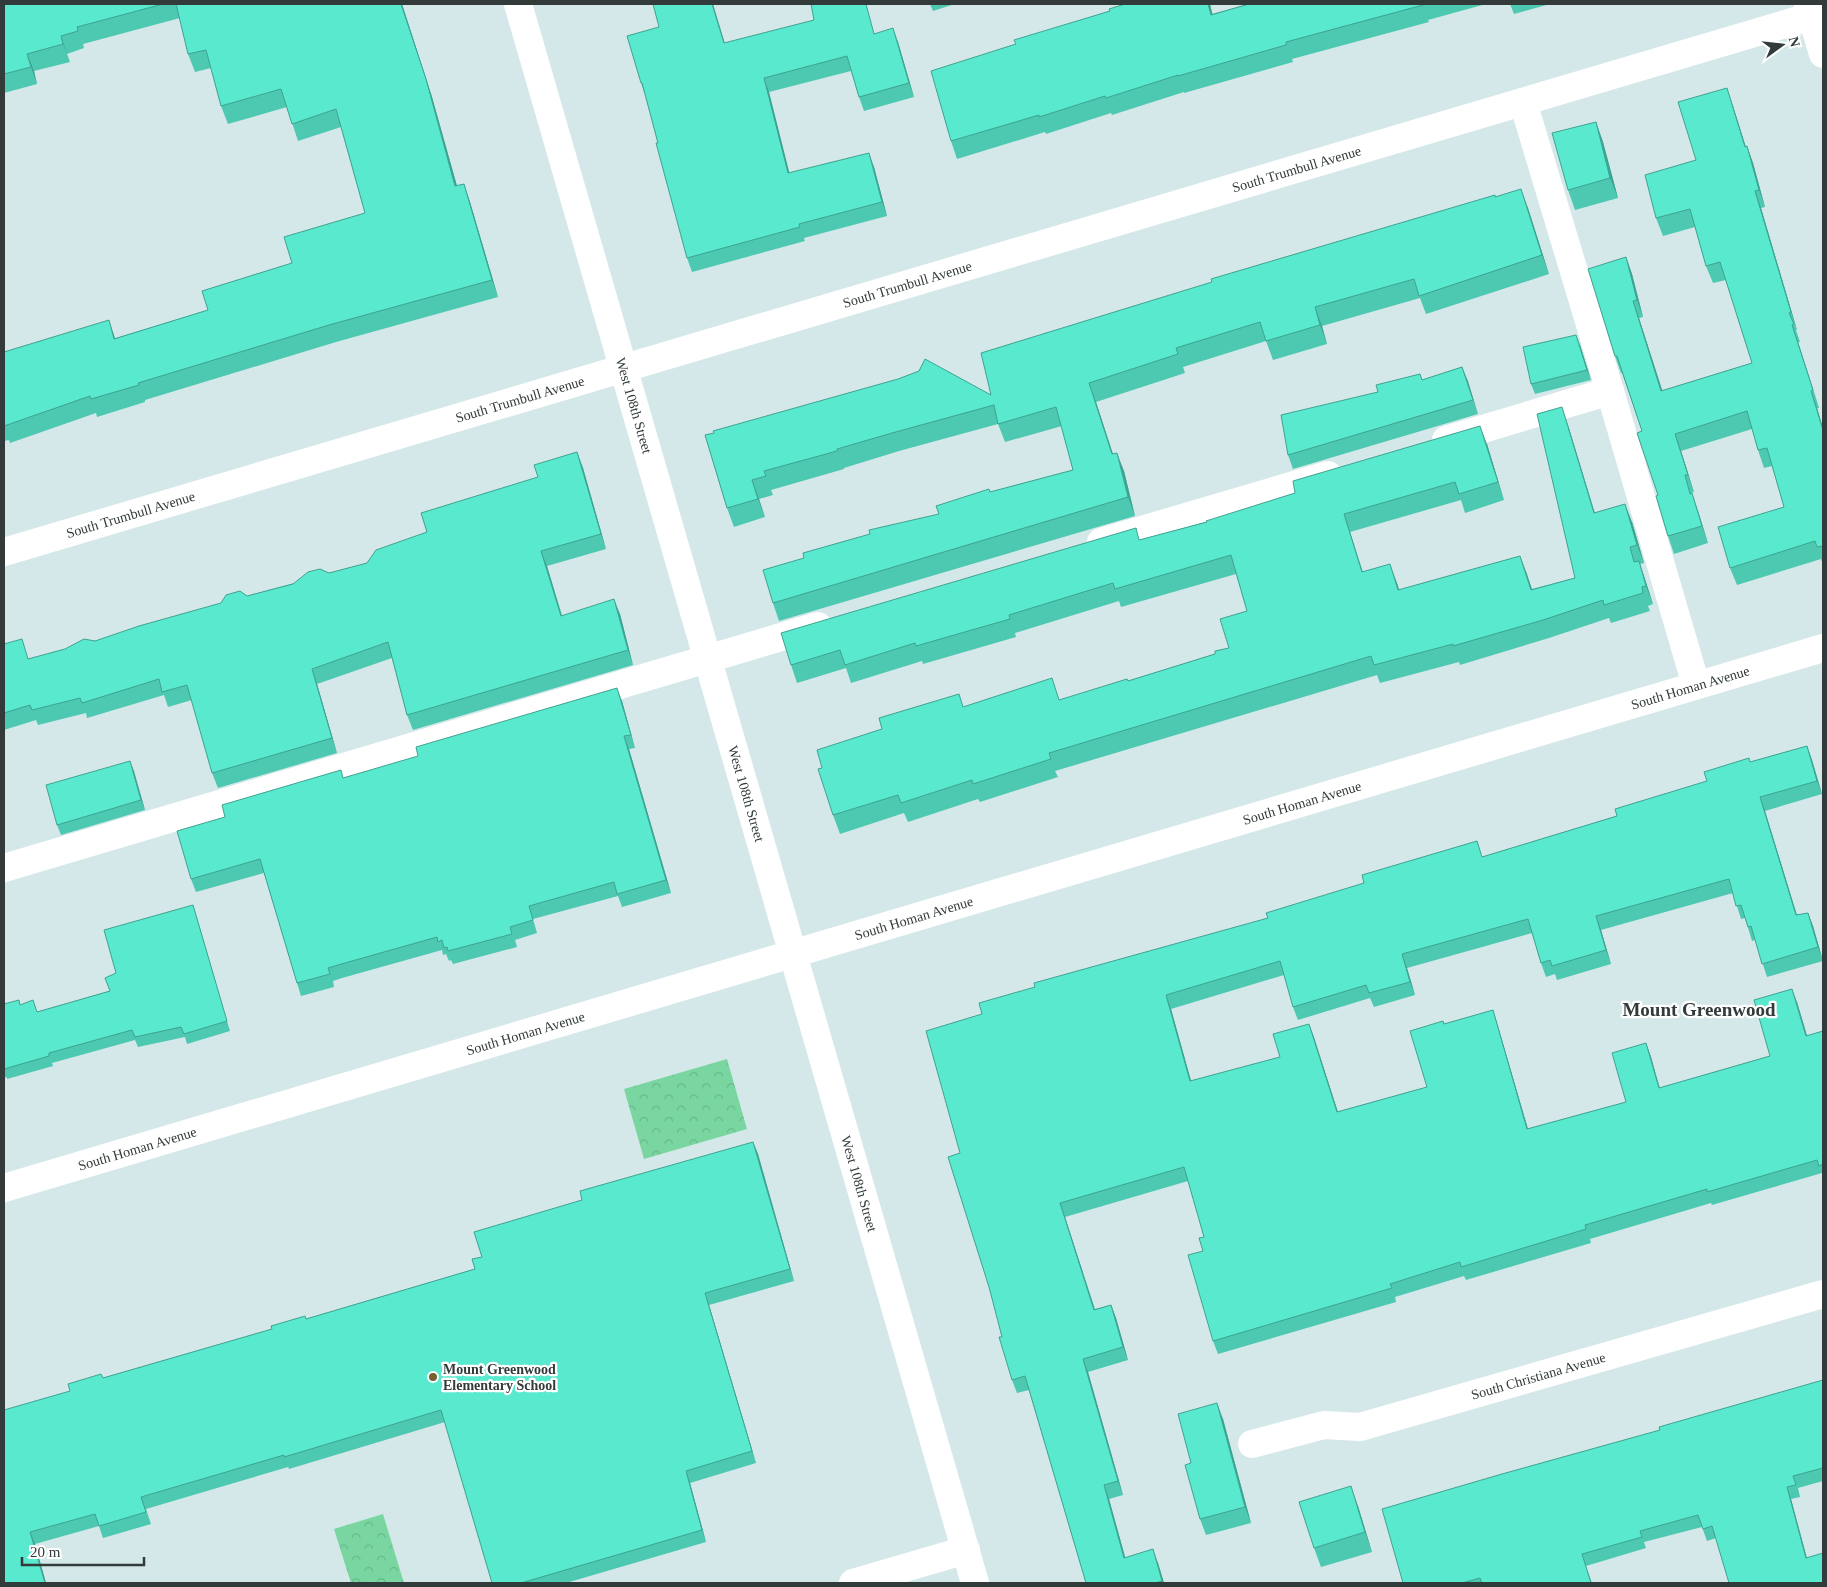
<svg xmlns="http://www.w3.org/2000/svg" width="1827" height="1587" viewBox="0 0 1827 1587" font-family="'Times New Roman',serif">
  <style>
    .park { fill: url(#park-crowns) }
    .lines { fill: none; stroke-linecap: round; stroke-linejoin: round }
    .minor { stroke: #fff; stroke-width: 28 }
    .wall { fill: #4dc8b1 }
    .shaded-wall { fill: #3ea390 }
    .building { fill: #59e9ce; stroke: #3ea390 }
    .poi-dot { fill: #736331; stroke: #fff; stroke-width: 2 }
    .labels { text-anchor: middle; stroke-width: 4.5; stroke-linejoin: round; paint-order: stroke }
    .street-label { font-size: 14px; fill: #323a3a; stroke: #fff }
    .poi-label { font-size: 14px; font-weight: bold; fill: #323a3a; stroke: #fff; text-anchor: start }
    .district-label { font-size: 19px; font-weight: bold; fill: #323a3a; stroke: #fff }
  </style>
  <defs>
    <pattern id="park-crowns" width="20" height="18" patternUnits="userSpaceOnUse" patternTransform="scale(1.25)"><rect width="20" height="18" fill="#79d6a0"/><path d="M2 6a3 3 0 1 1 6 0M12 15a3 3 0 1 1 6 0" fill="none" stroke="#69b88b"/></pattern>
  </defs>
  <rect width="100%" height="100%" fill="#d5e8e9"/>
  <path class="park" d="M727,1059L747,1129L644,1159L624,1089Z
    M383,1514L404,1583H351L334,1529Z"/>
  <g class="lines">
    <g class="minor">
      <path id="s1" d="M518,4L975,1583"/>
      <path d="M1808,4L1823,54"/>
      <path d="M1523,102L1610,391L1696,685"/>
      <path d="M1446,440L1610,391"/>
      <path d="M1101,542L1328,475"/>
      <path id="s2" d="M4,552L1812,16"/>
      <path d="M4,868L818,626"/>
      <path id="s3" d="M4,1188L1823,648"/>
      <path id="s4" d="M1252,1444L1324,1425L1360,1427L1823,1294"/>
      <path d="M853,1583L966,1550"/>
    </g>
  </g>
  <path class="wall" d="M7,4H402L432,97L457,186L464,184L470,202L498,297L336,342L145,400V402L97,417L96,413L10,443L9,440L4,441V352L116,338L208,310L292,263L365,213L341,127L298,141L287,107L228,124L221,106L211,68L195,72L188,54L180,18L83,44L84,48L67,54L70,62L34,71L37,84L4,93V5Z
    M930,4H955L933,11Z
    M1125,4H1210L1212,14L1249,4H1486L1428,20L1429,22L1292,59L1293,62L1184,93V92L1112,115L1111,113L1046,134L1045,132L957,159L951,141L1016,44L1110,11Z
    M1510,4H1550L1514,14Z
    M659,27L725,43L875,33L898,42L914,97L864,111L859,97L851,71L769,92L789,173L874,167L887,216L804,238L805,241L692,272L687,258L646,97L641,83Z
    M1727,88L1733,106L1746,147L1747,146L1753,163L1765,207L1761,208L1797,330H1796L1800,342H1798L1819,408H1817L1823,428V565L1821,559L1737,585L1730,568L1784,507L1772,466L1764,468L1758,450L1752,429L1681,451L1694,492L1691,493L1692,494L1698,511L1708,543L1674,554L1668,536L1642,431L1622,373H1621L1615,356L1626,257L1632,274L1643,317L1639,318L1662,391L1752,363L1726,280L1713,283L1706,266L1695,227L1663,236L1656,218L1696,160Z
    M1596,122L1603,142L1618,198L1575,210L1568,190Z
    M1496,197L1528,208L1549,274L1426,314L1420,298L1322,326L1327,344L1273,360L1266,341L1183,367L1185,373L1096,402L1113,454L1124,471L1135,516L779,621L773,603L804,558L939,514L990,492L1073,470L1062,426L1005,442L998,424L899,451L844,468V469L771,490L773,495L759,499L765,517L734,527L727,508L705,435L991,395Z
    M1580,345L1591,380L1535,394L1531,384Z
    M1462,367L1478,414L1293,469L1288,455L1378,392L1420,374L1422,380Z
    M1568,425L1595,513L1632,522L1644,563L1640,564L1653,604L1648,606L1650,611L1611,623L1609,618L1549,638L1460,665L1459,662L1380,683L1377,675L1055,771L1058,777L980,802L978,799L908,822L904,813L840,834L833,815L822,768L882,729L959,694L963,707L1060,700L1128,681L1215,654L1229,648L1247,611L1236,574L1121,607L1119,601L1015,633L1016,637L923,664L922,661L851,683L846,668L797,683L791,665L1140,540L1487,444L1504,500L1465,513L1461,500L1350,532L1363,572L1397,583L1399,590L1520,556L1532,589L1575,578Z
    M577,452L583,468L606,549L547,566L562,615L620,614L633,665L413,730L407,715L392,658L317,684L337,753L218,788L212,773L192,700L168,707L164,695L87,718L86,713L38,725L36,720L4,730V644L29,659L95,641L247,596L367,563L427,532L538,477Z
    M622,701L635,748L629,749L671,893L622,907L618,896L533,919L537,933L515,940L517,947L453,964L451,960L449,961L446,954L443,955L442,950L342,978L333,981L334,987L301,996L297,983L264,873L196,892L191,879L225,817L344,778Z
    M1807,746L1812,760L1822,794L1765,811L1797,915L1808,913L1813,926L1823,961L1767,977L1755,940L1752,941L1745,918L1741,919L1733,893L1601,930L1611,964L1557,980L1555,974L1546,977L1541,963L1532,933L1407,968L1415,995L1374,1007L1370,998L1298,1020L1293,1007L1284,975L1171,1009L1191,1081L1280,1057L1309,1024L1338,1112L1427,1087L1444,1024L1493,1010L1497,1023L1528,1129L1626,1102L1646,1043L1651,1057L1660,1088L1770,1056L1797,1002L1807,1036L1823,1031V1177L1822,1173L1712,1205L1711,1203L1590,1239L1591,1243L1466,1280L1464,1276L1395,1297L1396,1302L1218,1354L1213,1341L1203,1251L1204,1237L1188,1181L1065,1217L1095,1309L1111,1305L1116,1318L1128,1360L1088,1372L1123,1495L1109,1499L1125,1557L1158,1563L1164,1583H1086L1029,1390L1017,1393L1012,1380L960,1153L982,1014L1035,987L1482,857L1617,816L1707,781L1750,762Z
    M130,761L145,810L61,835L57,825Z
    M193,905L196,915L230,1031L187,1044L185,1037L138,1047L135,1040L52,1063L53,1066L7,1079V1077L4,1078V1004L21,1005L37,1012L110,991L116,973Z
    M753,1142L758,1154L794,1281L709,1305L756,1463L690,1483L706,1542L566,1583H492L445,1422L289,1469L288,1467L146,1509L151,1524L103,1538L99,1526L35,1544L46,1583H4L70,1391L103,1378L272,1329L475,1269L482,1257L582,1200Z
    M1823,1380V1481L1798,1488L1800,1497L1791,1499L1807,1558L1823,1583L1716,1538L1707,1541L1702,1527L1644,1542L1646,1548L1586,1566L1592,1583H1403L1660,1430Z
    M1223,1419L1251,1523L1206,1535L1200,1519L1191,1463Z
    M1358,1506L1372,1552L1321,1567L1314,1548Z"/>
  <path class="shaded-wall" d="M401,4H402L432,97L462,204L455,186Z
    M712,4H713L729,57L724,43Z
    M1208,4H1210L1217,32L1211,15Z
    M893,28L898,42L914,97L909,83Z
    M61,36L67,54L70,62L63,44Z
    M27,54L34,71L37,84L31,67Z
    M764,78L769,92L793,187L788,173Z
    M1727,88L1733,106L1751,164L1745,147Z
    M1596,122L1603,142L1618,198L1610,178Z
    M1747,146L1753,163L1765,207L1759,190Z
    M869,153L874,167L887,216L882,202Z
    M464,184L470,202L498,297L492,280Z
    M1521,189L1528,208L1549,274L1542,255Z
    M1755,191L1761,208L1797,330L1791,312Z
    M1626,257L1632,274L1643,317L1637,300Z
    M1633,301L1639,318L1668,408L1661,391Z
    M1315,307L1322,326L1327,344L1320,325Z
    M109,320L115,338L120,356L114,339Z
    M1792,325L1798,342L1819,408L1813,390Z
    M1576,335L1580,345L1591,380L1587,370Z
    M1462,367L1468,381L1478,414L1473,400Z
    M1089,383L1096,402L1119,473L1112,454Z
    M1811,391L1817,408L1823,428V430Z
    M1562,407L1568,425L1600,531L1594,513Z
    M1480,426L1487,444L1504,500L1498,482Z
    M1675,434L1681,451L1694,492L1688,475Z
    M577,452L583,468L606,549L601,534Z
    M1117,453L1124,471L1135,516L1128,497Z
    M752,480L759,499L765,517L758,499Z
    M1692,493L1698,511L1708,543L1702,526Z
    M1625,504L1632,522L1644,563L1637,545Z
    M1344,514L1350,532L1368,591L1362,572Z
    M541,551L547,566L566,631L561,616Z
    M1520,556L1527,574L1538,608L1531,590Z
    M1639,561L1645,579L1653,604L1646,586Z
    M1390,564L1397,583L1405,609L1398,590Z
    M614,599L620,614L633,665L628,650Z
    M312,669L317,684L337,753L332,738Z
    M617,688L622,701L635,748L631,735Z
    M624,736L629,749L671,893L666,880Z
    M1807,746L1812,760L1822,794L1817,781Z
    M130,761L134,771L145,810L141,800Z
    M1760,797L1765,811L1801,929L1796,915Z
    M1808,913L1813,926L1823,961L1818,947Z
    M1596,916L1601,930L1611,964L1606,950Z
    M1402,954L1407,968L1415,995L1410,982Z
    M1792,989L1797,1002L1811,1049L1806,1036Z
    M1166,995L1171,1009L1195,1095L1190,1081Z
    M1493,1010L1497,1023L1532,1143L1527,1129Z
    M1309,1024L1314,1037L1342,1125L1337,1112Z
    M1646,1043L1651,1057L1663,1102L1659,1088Z
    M753,1142L758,1154L794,1281L790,1269Z
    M1060,1203L1065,1217L1099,1323L1094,1310Z
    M705,1293L709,1305L756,1463L752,1451Z
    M1111,1305L1116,1318L1128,1360L1123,1347Z
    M1083,1359L1088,1372L1123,1495L1118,1481Z
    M1217,1403L1223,1419L1251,1523L1245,1507Z
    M686,1471L690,1483L706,1542L702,1530Z
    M1104,1485L1109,1499L1129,1571L1124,1558Z
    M1351,1486L1358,1506L1372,1552L1365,1532Z
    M1787,1487L1791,1499L1810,1570L1806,1558Z
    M30,1532L35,1544L46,1583H45Z
    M1153,1549L1158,1563L1164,1583H1163L1162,1581Z"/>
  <path class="building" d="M7,4H163L77,27L78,31L61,36L63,44L27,54L31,67L4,74V5Z
    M176,4H401L426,79L455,186L464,184L492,280L329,325L138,383L139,385L91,399L90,396L4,426V352L109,320L114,339L208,310L202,291L292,263L284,237L365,213L336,109L292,124L281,89L221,106L206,50L188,54Z
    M653,4H712L724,43L814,20L811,4H866L874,34L893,28L909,83L859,97L847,56L764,78L788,173L869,153L882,202L799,224L800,227L687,258L656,143H658L642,83H641L627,36L659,27Z
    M1125,4H1208L1211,15L1249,4H1422L1423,5L1286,42V45L1178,76V75L1106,98L1105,96L1039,117V115L951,141L931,71L1016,44L1014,40L1110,11L1109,9Z
    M1727,88L1745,147L1747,146L1759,190L1755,191L1791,312L1789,313L1794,324L1792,325L1813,390L1811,391L1823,430V546L1817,547L1815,541L1730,568L1718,527L1784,507L1767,448L1758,450L1747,411L1675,434L1688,475H1685L1690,494L1692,493L1702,526L1668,536L1656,496L1658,495L1637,433L1642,431L1617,356H1615L1588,269L1626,257L1637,300L1633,301L1661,391L1752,363L1720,262L1706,266L1690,209L1656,218L1645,175L1696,160L1678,102Z
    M1596,122L1610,178L1568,190L1552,133Z
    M1521,189L1542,255L1419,296L1414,279L1315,307L1320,325L1266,341L1260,322L1176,348L1178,354L1089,383L1112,454L1117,453L1128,497L773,603L763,570L804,558L803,553L870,534L869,530L939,514L936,506L989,489L990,492L1073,470L1056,407L998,424L994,405L892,433L837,449V451L764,471L766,476L752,480L758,499L727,508L705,435L714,433L713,431L898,379L919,371L925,359L991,395L981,353L1212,282L1211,279L1495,195V197Z
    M1576,335L1587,370L1531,384L1523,347Z
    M1462,367L1473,400L1288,455L1281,415L1378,392L1376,385L1420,374L1422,380Z
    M1562,407L1594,513L1625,504L1637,545L1630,547L1634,562L1639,561L1646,586L1642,587L1643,593L1604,605L1603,600L1543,620L1453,646V644L1374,665L1371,656L1049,753L1051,759L973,784L972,780L901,803L898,795L833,815L818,769L822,768L817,750L882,729L879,718L959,694L963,707L1052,678L1059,700L1127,679L1128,681L1215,654V651L1229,648L1220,619L1247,611L1231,555L1115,589L1113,583L1009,615L1010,619L916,646L915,643L845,665L840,650L791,665L781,633L1136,528L1139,540L1207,522L1206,521L1295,493L1293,481L1480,426L1498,482L1459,494L1455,482L1344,514L1362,572L1390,564L1398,590L1520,556L1531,590L1575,578L1537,414Z
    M577,452L601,534L541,551L561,616L614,599L628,650L407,715L388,642L312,669L332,738L212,773L187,685L162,692L159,679L82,703L80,698L32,710L30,705L4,713V644L22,639L28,659L65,649L84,639L95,641L139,626L221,603L226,595L240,591L247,596L293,584L308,572L320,569L329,573L367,563L376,550L427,532L421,513L538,477L534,465Z
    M617,688L631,735L624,736L666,880L617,894L614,882L529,906L533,920L510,927L512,934L448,951L447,947L444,948L442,940L438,942L437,937L338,965L328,968L330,974L297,983L260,859L191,879L177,831L225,817L222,805L341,770L343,778L418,756L416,747Z
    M1807,746L1817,781L1760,797L1796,915L1808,913L1818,947L1762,964L1751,926L1748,927L1741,905L1736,906L1729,879L1596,916L1606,950L1552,966L1550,960L1541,963L1528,919L1402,954L1410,982L1369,993L1366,985L1293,1007L1280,961L1166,995L1190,1081L1280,1057L1273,1034L1309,1024L1337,1112L1427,1087L1410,1031L1443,1021L1444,1024L1493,1010L1527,1129L1626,1102L1612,1053L1646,1043L1659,1088L1770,1056L1754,1000L1792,989L1806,1036L1823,1031V1164L1819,1166L1817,1160L1707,1192V1189L1585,1225L1586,1229L1461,1267L1460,1262L1390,1284L1392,1288L1213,1341L1188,1255L1203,1251L1199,1238L1204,1237L1184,1167L1060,1203L1094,1310L1111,1305L1123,1347L1083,1359L1118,1481L1104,1485L1124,1558L1153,1549L1162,1581L1155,1583H1086L1025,1376L1012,1380L999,1337H1002L989,1287L948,1157L960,1153L926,1031L982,1014L979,1003L1035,987L1034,983L1268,918L1266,913L1364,883L1362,875L1477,841L1482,857L1617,816L1615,809L1707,781L1704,772L1749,758L1750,762Z
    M130,761L141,800L57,825L46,785Z
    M193,905L227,1021L184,1034L181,1027L135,1037L132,1030L49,1053V1056L4,1069V1004L19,1000L20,1005L33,1000L37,1012L110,991L105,978L116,973L104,930Z
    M753,1142L790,1269L705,1293L752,1451L686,1471L702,1530L521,1583H492L441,1410L284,1457V1455L141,1497L146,1512L99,1526L95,1514L30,1532L45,1583H4V1410L70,1391L68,1384L101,1374L103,1378L272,1329L271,1326L305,1316L306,1319L475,1269L472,1259L482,1257L474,1232L582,1200L580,1191Z
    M1823,1380V1468L1793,1476L1796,1485L1787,1487L1806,1558L1823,1553V1583H1729L1712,1526L1703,1529L1698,1515L1640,1531L1642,1537L1582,1554L1591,1583H1482L1480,1578L1462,1583H1403L1382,1509L1502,1474L1660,1430L1659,1427Z
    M1217,1403L1245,1507L1200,1519L1185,1465L1191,1463L1178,1414Z
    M1351,1486L1365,1532L1314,1548L1299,1502Z"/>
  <circle class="poi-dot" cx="433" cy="1377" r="5"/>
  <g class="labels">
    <g class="street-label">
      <text dy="5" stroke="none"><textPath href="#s2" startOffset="1348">South Trumbull Avenue</textPath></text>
      <text dy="5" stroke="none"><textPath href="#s2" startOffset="942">South Trumbull Avenue</textPath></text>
      <text dy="5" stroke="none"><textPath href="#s2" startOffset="538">South Trumbull Avenue</textPath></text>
      <text dy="5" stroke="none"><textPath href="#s1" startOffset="418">West 108th Street</textPath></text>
      <text dy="5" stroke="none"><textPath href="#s2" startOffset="132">South Trumbull Avenue</textPath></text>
      <text dy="5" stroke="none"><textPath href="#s3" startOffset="1759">South Homan Avenue</textPath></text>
      <text dy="5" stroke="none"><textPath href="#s1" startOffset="822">West 108th Street</textPath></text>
      <text dy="5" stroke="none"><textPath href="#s3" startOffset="1354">South Homan Avenue</textPath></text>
      <text dy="5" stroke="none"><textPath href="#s3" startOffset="949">South Homan Avenue</textPath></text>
      <text dy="5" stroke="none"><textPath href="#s3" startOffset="544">South Homan Avenue</textPath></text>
      <text dy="5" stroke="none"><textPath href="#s3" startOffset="139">South Homan Avenue</textPath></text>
      <text dy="5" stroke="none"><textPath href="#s1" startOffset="1228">West 108th Street</textPath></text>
      <text dy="5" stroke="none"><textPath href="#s4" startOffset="296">South Christiana Avenue</textPath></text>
    </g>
    <g class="poi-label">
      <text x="443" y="1374">Mount Greenwood<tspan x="443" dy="16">Elementary School</tspan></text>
    </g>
    <g class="district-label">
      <text x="1699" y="1016">Mount Greenwood</text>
    </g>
  </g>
  <rect width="1827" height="1587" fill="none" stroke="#323a3a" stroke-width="10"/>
  <g transform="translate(1782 45) rotate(75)" stroke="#ffffff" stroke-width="4" paint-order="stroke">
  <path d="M0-4L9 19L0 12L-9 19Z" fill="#323a3a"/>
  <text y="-8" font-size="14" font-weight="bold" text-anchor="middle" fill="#323a3a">N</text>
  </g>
  <path d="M22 1557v8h122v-8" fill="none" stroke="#323a3a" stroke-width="2.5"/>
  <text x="30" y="1557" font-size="15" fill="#323a3a" stroke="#ffffff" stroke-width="4" paint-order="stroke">20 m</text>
</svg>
